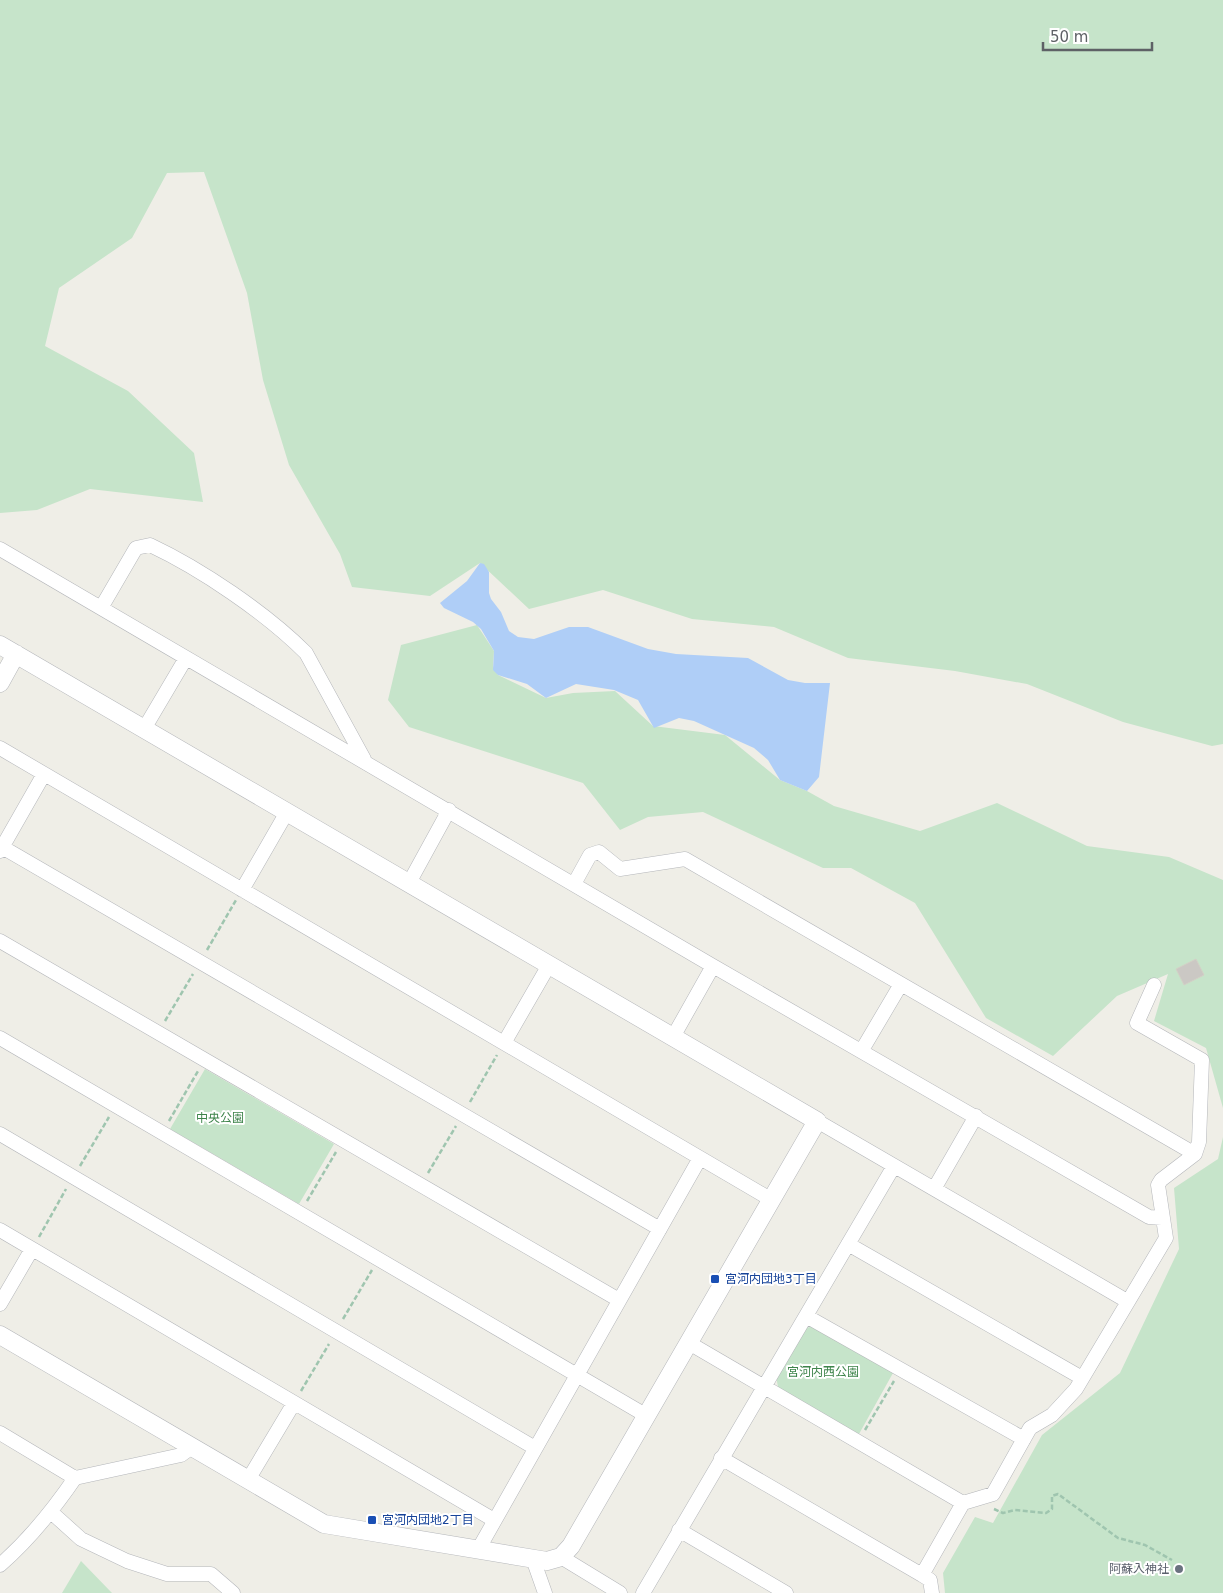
<svg xmlns="http://www.w3.org/2000/svg" width="1223" height="1593" viewBox="0 0 1223 1593" font-family="'DejaVu Sans','Noto Sans JP',sans-serif">
  <style>
    .green { fill: #c6e4ca }
    .water { fill: #afcef7 }
    .building { fill: #cbc8c4; stroke: #d3d1c6 }
    .lines { fill: none; stroke-linecap: round; stroke-linejoin: round }
    .minor-casing { stroke: #b4b6ba; stroke-width: 15 }
    .tertiary-casing { stroke: #b4b6ba; stroke-width: 19 }
    .path { stroke: #9fc5af; stroke-width: 2.5; stroke-dasharray: 5 2.5; stroke-linecap: butt }
    .minor { stroke: #fff; stroke-width: 14 }
    .tertiary { stroke: #fff; stroke-width: 18 }
    .transit-dot { fill: #1a4fb4; stroke: #fff; stroke-width: 2 }
    .worship-dot { fill: #6b7280; stroke: #fff; stroke-width: 2 }
    .labels { text-anchor: middle; stroke-width: 4; stroke-linejoin: round; paint-order: stroke }
    .park-label { font-size: 12px; fill: #3e844b; stroke: #fff }
    .transit-label { font-size: 12px; fill: #164399; stroke: #fff; text-anchor: start }
    .worship-label { font-size: 12px; fill: #5b616d; stroke: #fff; text-anchor: end }
  </style>
  <rect width="100%" height="100%" fill="#efeee7"/>
  <path class="green" d="M0,0H1223V744L1212,746L1123,722L1027,684L955,671L848,658L774,627L692,619L603,590L529,609L480,563L430,596L352,587L340,554L289,465L263,380L247,293L204,172L167,173L132,238L59,288L45,346L128,391L194,453L203,502L90,489L37,510L0,513Z
    M477,625L494,651L493,666L498,675L546,698L573,693L615,691L653,726L725,735L780,780L807,791L834,806L920,831L997,803L1087,846L1169,857L1223,880V1108L1206,1048L1154,1021L1168,974L1117,996L1053,1056L986,1018L915,903L851,868H823L703,812L648,817L620,830L583,783L409,727L388,700L401,645Z
    M205,1069L334,1144L299,1204L170,1129Z
    M1223,1137V1593H945L943,1573L975,1517L993,1523L1042,1435L1120,1373L1179,1249L1174,1188L1218,1159Z
    M815,1326L893,1373L859,1434L778,1387L776,1376L805,1328Z
    M81,1561L112,1593H62Z"/>
  <path class="water" d="M480,563L484,564L489,572V593L491,599L501,612L509,631L518,637L534,639L569,627H588L648,649L676,654L748,658L788,680L805,683H830L819,777L807,791L780,780L768,760L754,748L694,721L679,718L654,728L638,700L614,690L576,684L546,698L527,684L498,675L493,670L494,651L481,629L473,622L444,608L440,603L467,581Z"/>
  <path class="building" d="M1196,959L1204,975L1184,985L1176,969Z"/>
  <g class="lines">
    <g class="minor-casing">
      <path id="minor" d="M0,549L713,966L1149,1217L1162,1218
        M101,608L136,548L150,545C201,569 266,613 306,653L364,759
        M144,729L186,658
        M0,748L772,1200
        M2,847L660,1229
        M0,851L44,774
        M409,883L449,810
        M574,884L590,855L599,852L620,869L685,859L1195,1154
        M242,890L287,812
        M0,941L619,1300
        M673,1037L713,966
        M0,1038L647,1416
        M504,1043L549,965
        M862,1050L901,984
        M817,1121L1127,1301
        M0,1134L535,1448
        M934,1189L976,1116
        M0,1230L494,1520
        M848,1244L1082,1378
        M0,1304L32,1249
        M806,1316L1024,1439
        M689,1343L963,1503
        M0,1433L75,1478
        M721,1458L922,1575L963,1503L993,1494L1030,1428L1052,1415L1076,1389L1166,1238L1158,1185L1161,1180L1195,1154L1199,1142L1202,1060L1137,1023L1154,985
        M248,1480L294,1403
        M51,1512L81,1539L127,1561L167,1574H211L233,1593
        M679,1530L786,1593
        M478,1550L700,1158
        M561,1557L620,1593
        M533,1559L545,1593
        M0,1565C30,1539 53,1510 75,1478L181,1455L192,1447
        M922,1575L930,1580L932,1593
        M643,1593L894,1166"/>
    </g>
    <g class="tertiary-casing">
      <path id="tertiary" d="M0,645L817,1121L571,1546L561,1557L547,1561L324,1524L0,1335
        M0,683L16,654"/>
    </g>
    <path class="path" d="M207,950L236,900
      M165,1021L193,974
      M470,1102L497,1055
      M169,1121L198,1071
      M80,1166L109,1117
      M428,1173L456,1126
      M307,1201L336,1152
      M39,1237L66,1189
      M343,1319L372,1270
      M301,1391L329,1344
      M865,1430L894,1381
      M994,1509L1003,1513L1015,1510L1046,1513L1052,1509V1496L1058,1494L1118,1538L1145,1545L1172,1560"/>
    <use href="#minor" class="minor"/>
    <use href="#tertiary" class="tertiary"/>
  </g>
  <g class="transit-dot">
    <rect x="710" y="1274" width="10" height="10" rx="2.5"/>
    <rect x="367" y="1515" width="10" height="10" rx="2.5"/>
  </g>
  <circle class="worship-dot" cx="1179" cy="1569" r="5"/>
  <g class="labels">
    <g class="park-label">
      <text x="220" y="1122">中央公園</text>
      <text x="823" y="1376">宮河内西公園</text>
    </g>
    <g class="transit-label">
      <text x="725" y="1283">宮河内団地3丁目</text>
      <text x="382" y="1524">宮河内団地2丁目</text>
    </g>
    <g class="worship-label">
      <text x="1169" y="1573">阿蘇入神社</text>
    </g>
  </g>
  <path d="M1043 42v8h109v-8" fill="none" stroke="#5e6166" stroke-width="2.5"/>
  <text x="1050" y="42" font-size="15" fill="#5e6166" stroke="#ffffff" stroke-width="4" paint-order="stroke">50 m</text>
</svg>
